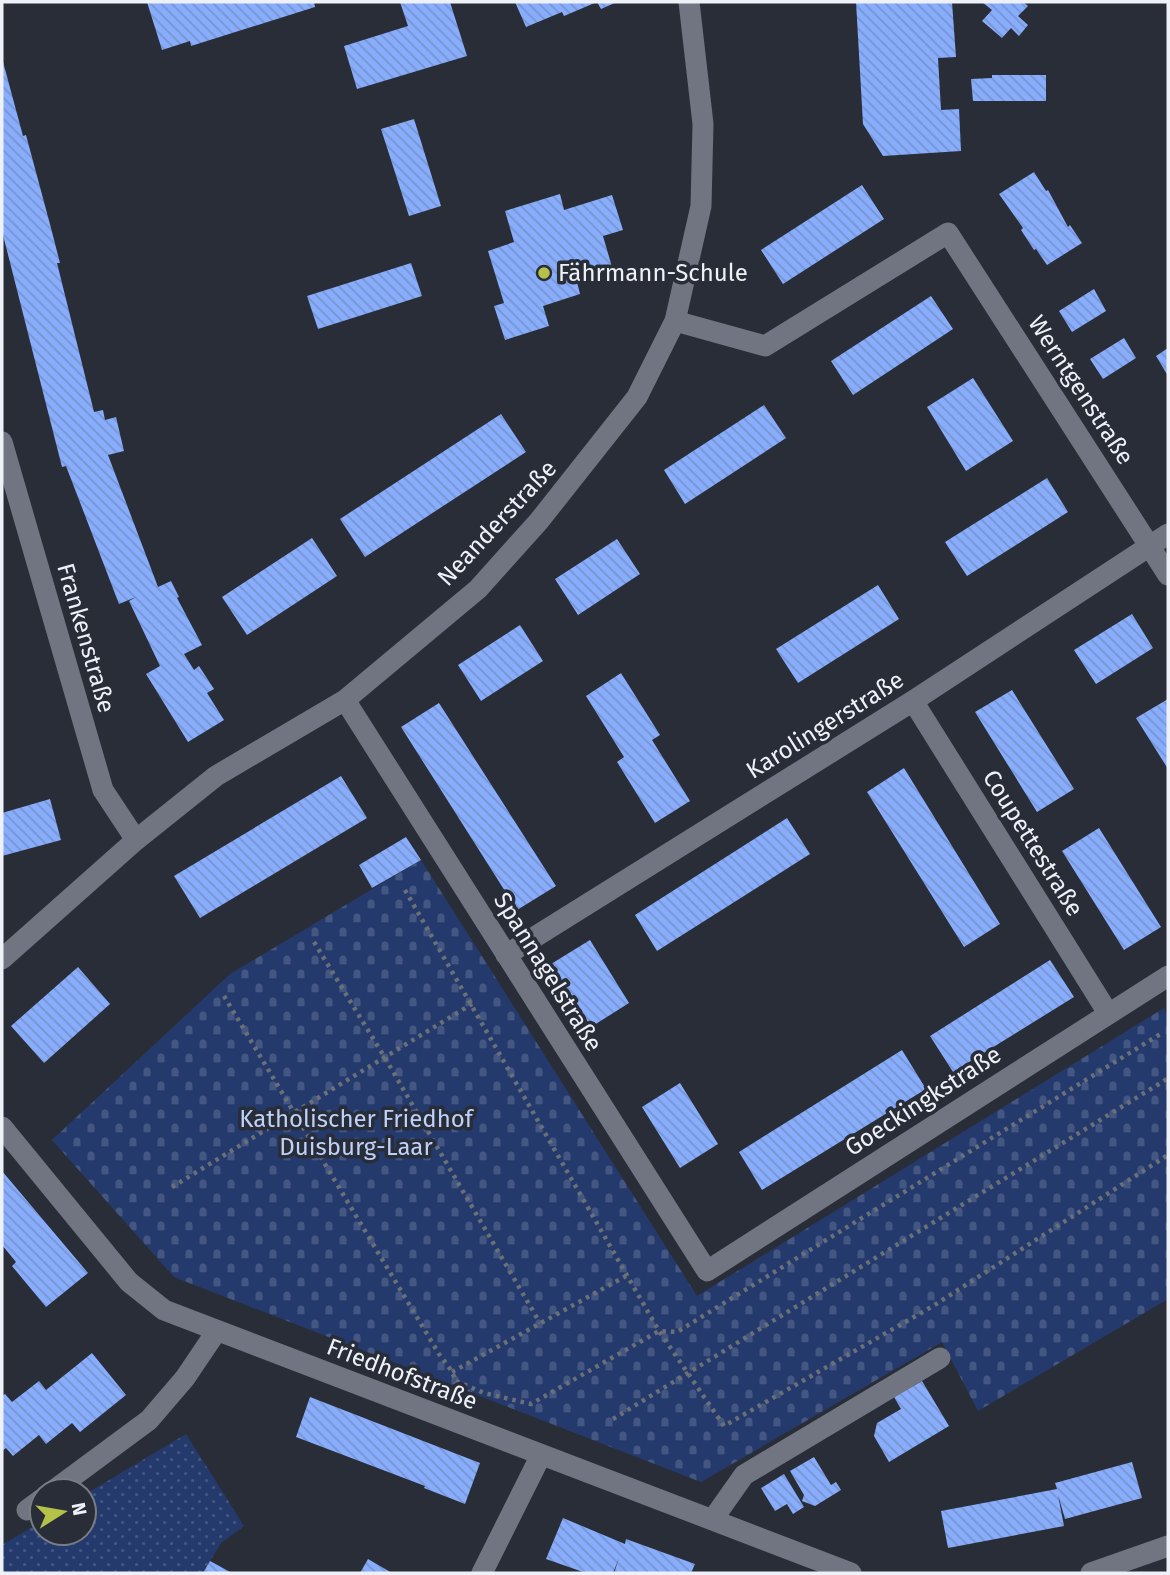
<svg xmlns="http://www.w3.org/2000/svg" width="1170" height="1575" viewBox="0 0 1170 1575" font-family="'Fira Sans',sans-serif">
  <style>
    .grass { fill: url(#grass-dots) }
    .cemetery { fill: url(#cemetery-stones) }
    .building { fill: url(#building-back-hatch) }
    .lines { fill: none; stroke-linecap: round; stroke-linejoin: round }
    .path { stroke: #6b6f78; stroke-width: 4.5; stroke-dasharray: 3.5 5; stroke-linecap: butt }
    .minor { stroke: #707581; stroke-width: 21 }
    .poi-dot { fill: #b5c249; stroke: #292d37; stroke-width: 2.5 }
    .labels { text-anchor: middle; stroke-width: 7; stroke-linejoin: round; paint-order: stroke }
    .poi-label { font-size: 24px; fill: #eef2f8; stroke: #292d37; text-anchor: start }
    .street-label { font-size: 24px; fill: #eef2f8; stroke: #292d37 }
    .park-label { font-size: 24px; fill: #bdd1fa; stroke: #292d37 }
  </style>
  <defs>
    <pattern id="grass-dots" width="8" height="8" patternUnits="userSpaceOnUse" patternTransform="scale(1.75)"><rect width="8" height="8" fill="#243a6c"/><path d="M2 2h.1M6 6h.1" fill="none" stroke="#445782" stroke-width="1.8" stroke-linecap="round"/></pattern>
    <pattern id="cemetery-stones" width="16" height="16" patternUnits="userSpaceOnUse" patternTransform="scale(1.75)"><rect width="16" height="16" fill="#243a6c"/><path d="M2 7V4a2 2 0 0 1 4 0v3zM10 15v-3a2 2 0 0 1 4 0v3z" fill="#445782"/></pattern>
    <pattern id="building-back-hatch" width="6" height="6" patternUnits="userSpaceOnUse" patternTransform="scale(1.75)"><rect width="6" height="6" fill="#88adfc"/><path d="M-1 5l2 2M0 0l6 6M5-1l2 2" fill="none" stroke="#7894d0"/></pattern>
  </defs>
  <rect width="100%" height="100%" fill="#292d37"/>
  <path class="grass" d="M186,1434L244,1526L221,1543L203,1573H2V1545L42,1521V1533H84V1495Z"/>
  <path class="cemetery" d="M421,860L697,1296L1164,1008L1168,1017V1299L978,1411L942,1342L701,1482L174,1277L52,1140L230,974Z"/>
  <path class="building" d="M147,2H314L315,7L191,46L190,41L162,50Z
    M400,2H450L467,56L357,89L344,46L408,26Z
    M515,2H617L601,9L597,2L564,16L562,12L526,27Z
    M856,2H952L956,57L938,58L941,110L959,109L961,151L883,156L863,124Z
    M982,2H1023L1028,6L1018,16L1028,25L1019,36L1011,28L1002,38L982,21L992,10Z
    M2,58L23,136L26,135L51,228L60,263H57L94,412L103,410L105,420L116,417L124,451L108,455L158,587L171,581L179,597L177,598L202,645L184,654L194,670L199,666L214,689L207,693L224,720L188,742L146,674L160,666L129,601L136,597L119,604L66,466L62,467L2,231Z
    M992,75H1046V101H973L971,79L992,78Z
    M414,119L441,206L409,216L381,129Z
    M1034,172L1046,191L1048,190L1068,227L1070,225L1082,243L1047,265L1036,249L1034,250L1021,230L1023,228L999,194Z
    M862,185L884,219L783,284L761,250Z
    M560,194L564,210L612,195L623,230L603,236L612,267L576,278L580,294L543,306L549,326L505,340L494,306L504,303L488,251L514,242L505,211Z
    M411,263L422,296L318,329L307,296Z
    M1094,289L1106,311L1072,332L1059,311Z
    M931,296L953,329L853,395L831,361Z
    M1124,338L1136,358L1103,379L1090,359Z
    M1168,348V376L1156,356Z
    M973,378L1013,441L966,471L927,407Z
    M764,405L786,438L685,504L664,470Z
    M501,414L526,452L365,557L340,519Z
    M1047,478L1068,512L967,576L945,542Z
    M312,538L337,576L247,635L222,597Z
    M617,539L640,574L578,615L555,579Z
    M878,585L899,619L798,683L776,649Z
    M1132,614L1153,648L1096,684L1074,650Z
    M520,625L543,661L481,701L458,665Z
    M621,673L660,735L652,740L690,801L655,823L617,762L624,757L586,696Z
    M1012,690L1074,789L1037,812L975,712Z
    M1168,699V769L1136,718Z
    M439,703L556,886L517,910L401,727Z
    M904,768L1000,924L964,947L867,792Z
    M341,776L367,818L200,918L174,876Z
    M50,799L61,840L2,856V813Z
    M787,818L810,854L657,951L635,915Z
    M1099,828L1161,927L1124,950L1062,851Z
    M406,837L421,860L372,888L359,865Z
    M590,940L629,1003L591,1027L551,964Z
    M1050,960L1074,997L953,1072L930,1036Z
    M78,967L110,1004L44,1063L11,1026Z
    M902,1050L926,1089L762,1190L739,1152Z
    M680,1083L718,1144L680,1168L642,1107Z
    M2,1171L88,1273L46,1307L12,1266L16,1262L2,1245Z
    M92,1353L126,1395L80,1432L72,1423L46,1444L39,1435L13,1456L6,1448L2,1451V1396L5,1394L12,1402L39,1381L46,1390Z
    M922,1381L949,1426L889,1462L874,1436L877,1423L901,1409L894,1397Z
    M310,1397L480,1463L465,1504L424,1488L425,1486L296,1437Z
    M814,1457L831,1485L836,1482L841,1490L815,1506L802,1501L804,1495L790,1471Z
    M1132,1462L1142,1498L1065,1519L1058,1495L1064,1526L948,1548L941,1511L1057,1489L1055,1483Z
    M784,1474L804,1507L793,1514L787,1504L775,1511L761,1488Z
    M563,1518L625,1544L626,1539L695,1564L691,1573H614L619,1558L613,1573H586L546,1559Z
    M368,1559L392,1573H360Z
    M210,1561L232,1573H203Z"/>
  <g class="lines">
    <path class="path" d="M405,890L659,1331L724,1426L933,1306L1168,1155
      M314,942L385,1058L540,1323
      M224,996L439,1354C448,1366 460,1379 455,1395
      M172,1187L472,1004
      M452,1372L626,1276
      M456,1381L484,1393L531,1404L659,1331L677,1332L1162,1033
      M613,1419L1167,1079"/>
    <path class="minor" d="M675,321L765,346L948,233L1168,575
      M2,442L103,790L136,840
      M345,700L707,1271L1168,976
      M913,701L1108,1013
      M506,955L913,701L1168,534
      M2,959L136,840L216,776L345,700L478,589L539,521L637,397L675,321L701,206L703,124L689,2
      M2,1127L129,1282L164,1310L851,1573
      M53,1491L149,1420L185,1378L216,1332
      M27,1510L42,1499
      M713,1519L744,1475L940,1358
      M482,1573L541,1455
      M1091,1573L1168,1546"/>
  </g>
  <circle class="poi-dot" cx="544" cy="273" r="7"/>
  <g class="labels">
    <g class="poi-label">
      <text x="558" y="281">Fährmann-Schule</text>
    </g>
    <g class="street-label">
      <text transform="translate(1081 390) rotate(57)" y="8">Werntgenstraße</text>
      <text transform="translate(497 523) rotate(-47)" y="8">Neanderstraße</text>
      <text transform="translate(86 638) rotate(74)" y="8">Frankenstraße</text>
      <text transform="translate(825 725) rotate(-32)" y="8">Karolingerstraße</text>
      <text transform="translate(1033 843) rotate(58)" y="8">Coupettestraße</text>
      <text transform="translate(548 972) rotate(58)" y="8">Spannagelstraße</text>
      <text transform="translate(923 1101) rotate(-33)" y="8">Goeckingkstraße</text>
      <text transform="translate(402 1374) rotate(21)" y="8">Friedhofstraße</text>
    </g>
    <g class="park-label">
      <text x="356" y="1127">Katholischer Friedhof<tspan x="356" dy="28">Duisburg-Laar</tspan></text>
    </g>
  </g>
  <rect width="1170" height="1575" fill="none" stroke="#eef2f8" stroke-width="7"/>
  <g transform="translate(63 1512) rotate(79)"><circle r="33" fill="#292d37" stroke="#787c84" stroke-width="2"/>
  <path d="M0-5L12 26L0 18L-12 26Z" fill="#b5c249"/>
  <text y="-10" font-size="19" font-weight="bold" text-anchor="middle" fill="#eef2f8">N</text>
  </g>
</svg>
